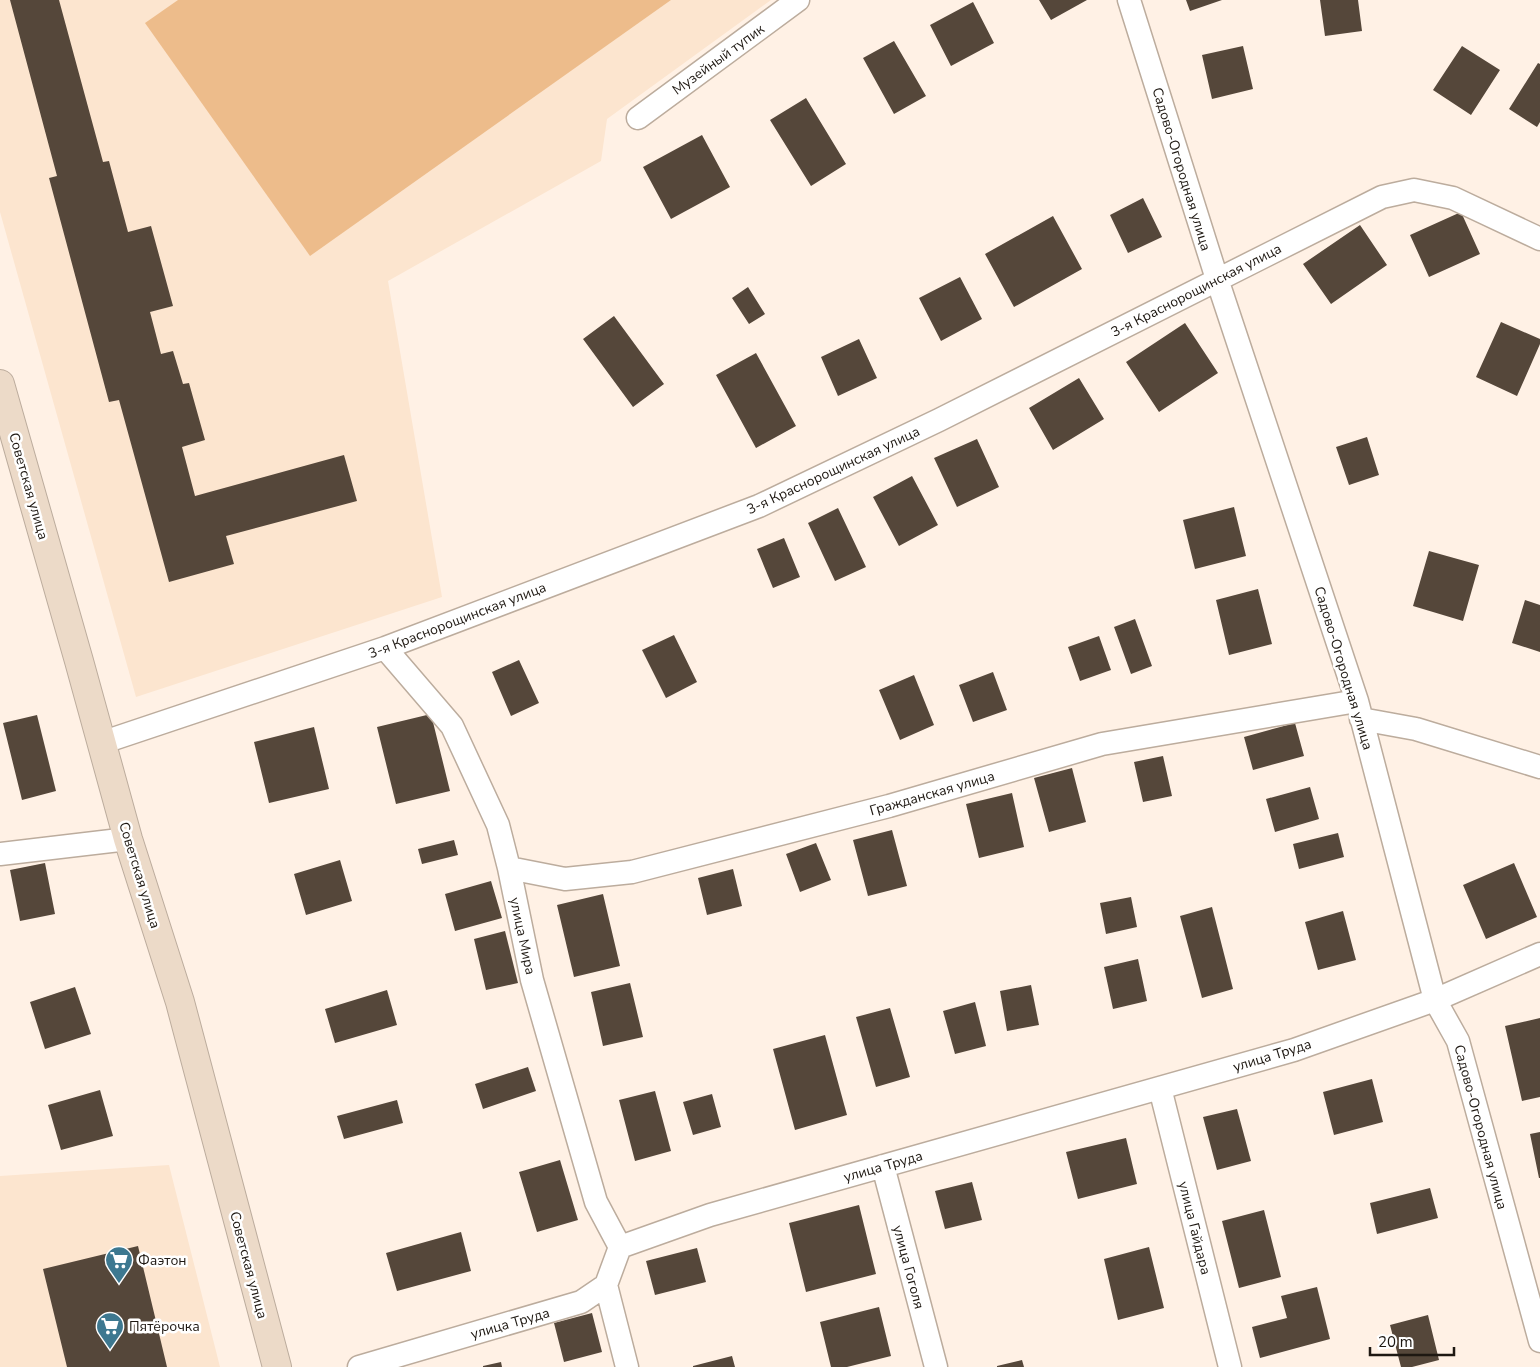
<svg xmlns="http://www.w3.org/2000/svg" width="1540" height="1367" viewBox="0 0 1540 1367" font-family="'Nunito Sans',sans-serif">
  <style>
    .built { fill: #fce5cf }
    .green { fill: #edbc8b }
    .building { fill: #55473a }
    .lines { fill: none; stroke-linecap: round; stroke-linejoin: round }
    .street-casing { stroke: #bcac9d; stroke-width: 25 }
    .secondary-casing { stroke: #bcac9d; stroke-width: 30 }
    .street { stroke: #fff; stroke-width: 22 }
    .secondary { stroke: #ecdac8; stroke-width: 28 }
    .labels { text-anchor: middle; stroke-width: 5; stroke-linejoin: round; paint-order: stroke }
    .street-label { font-size: 14px; fill: #1e1812; stroke: #fff }
    .poi-label { font-size: 14px; fill: #1e1812; stroke: #fff; text-anchor: start }
  </style>
  <rect width="100%" height="100%" fill="#fff1e5"/>
  <path class="built" d="M0,0H771L607,119L601,161L388,281L442,597L136,697L0,212Z
    M169,1165L220,1367H0V1176Z"/>
  <path class="green" d="M178,0H671L310,256L145,23Z"/>
  <path class="building" d="M10,0H59L103,162L109,161L128,232L151,226L173,306L150,312L161,354L173,351L183,384L189,383L205,440L182,447L195,496L344,455L357,501L226,536L234,564L169,582L119,400L109,402L49,178L57,176Z
    M1039,0H1087L1051,20Z
    M1186,0H1222L1190,11Z
    M1320,0H1358L1362,31L1325,36Z
    M973,2L994,43L951,66L930,25Z
    M894,41L926,96L894,114L863,58Z
    M1243,46L1253,89L1212,99L1202,55Z
    M1462,46L1500,70L1471,115L1433,90Z
    M1538,63L1540,64V122L1537,127L1509,109Z
    M806,98L846,164L811,186L770,120Z
    M702,135L730,187L671,219L643,167Z
    M1143,198L1162,237L1128,253L1110,215Z
    M1461,212L1480,254L1429,277L1410,235Z
    M1053,216L1082,269L1014,307L985,254Z
    M1360,225L1387,265L1331,304L1303,264Z
    M960,277L982,319L941,341L919,298Z
    M748,287L765,314L749,324L732,298Z
    M614,316L664,384L633,407L583,339Z
    M1501,322L1540,339V344L1517,396L1476,377Z
    M1185,323L1218,373L1159,412L1126,362Z
    M859,339L877,378L838,396L821,357Z
    M756,353L796,426L756,448L716,375Z
    M1079,378L1104,419L1053,450L1029,408Z
    M1367,437L1379,475L1349,485L1336,447Z
    M977,439L999,487L957,507L934,458Z
    M912,476L938,525L899,546L873,497Z
    M1234,507L1246,556L1195,569L1183,520Z
    M838,508L866,567L835,581L808,523Z
    M784,538L800,577L773,588L757,549Z
    M1429,551L1479,565L1463,621L1413,606Z
    M1258,589L1272,644L1229,655L1216,600Z
    M1525,600L1540,605V652L1512,643Z
    M1135,619L1152,666L1131,674L1114,627Z
    M674,635L697,682L666,698L642,650Z
    M1099,636L1111,670L1080,681L1068,647Z
    M519,660L539,703L511,716L492,672Z
    M993,672L1007,710L973,722L959,685Z
    M914,675L934,725L900,740L879,690Z
    M431,714L450,791L396,804L377,727Z
    M37,715L56,791L22,800L3,723Z
    M1295,723L1304,756L1253,770L1244,737Z
    M314,727L329,789L269,803L254,742Z
    M1163,756L1172,796L1143,802L1134,762Z
    M1072,768L1086,822L1049,832L1034,778Z
    M1310,787L1319,819L1275,832L1266,799Z
    M1012,793L1024,847L979,858L966,804Z
    M892,830L907,886L868,896L853,840Z
    M1338,833L1344,857L1299,869L1293,844Z
    M454,840L458,855L422,864L418,849Z
    M816,843L831,880L800,892L786,854Z
    M340,860L352,901L306,915L294,874Z
    M45,863L55,914L20,921L10,870Z
    M1514,863L1537,917L1486,939L1463,885Z
    M733,869L742,906L707,915L698,878Z
    M491,881L502,918L455,931L445,894Z
    M603,894L620,966L574,977L557,905Z
    M1131,897L1137,927L1106,934L1100,903Z
    M1212,907L1233,989L1202,998L1180,916Z
    M1343,911L1356,960L1318,970L1305,922Z
    M505,931L518,983L486,990L474,939Z
    M1138,959L1147,1001L1113,1009L1104,967Z
    M630,983L643,1037L603,1046L591,992Z
    M1031,985L1039,1025L1007,1031L1000,991Z
    M75,987L91,1034L45,1049L30,1002Z
    M387,990L397,1025L335,1043L325,1009Z
    M975,1002L986,1046L955,1054L943,1011Z
    M890,1008L910,1077L876,1087L856,1017Z
    M1540,1018V1097L1522,1101L1505,1026Z
    M825,1035L847,1115L795,1130L773,1049Z
    M528,1067L536,1091L483,1109L475,1084Z
    M1372,1079L1383,1122L1334,1135L1323,1092Z
    M100,1090L113,1136L61,1150L48,1105Z
    M655,1091L671,1151L635,1161L619,1100Z
    M712,1094L721,1127L693,1135L683,1102Z
    M397,1100L403,1123L344,1139L337,1116Z
    M1237,1109L1251,1161L1217,1170L1203,1117Z
    M1540,1132V1178H1539L1530,1134Z
    M1126,1138L1137,1184L1078,1199L1066,1152Z
    M560,1160L578,1220L537,1232L519,1172Z
    M972,1182L982,1220L945,1229L935,1191Z
    M1430,1188L1438,1218L1377,1234L1370,1203Z
    M859,1205L876,1274L806,1292L789,1223Z
    M1264,1210L1281,1277L1239,1288L1222,1221Z
    M461,1232L471,1271L397,1291L386,1253Z
    M138,1246L167,1367H67L43,1269Z
    M1149,1247L1164,1308L1118,1320L1104,1259Z
    M697,1248L706,1282L655,1295L646,1261Z
    M1317,1287L1330,1339L1260,1358L1252,1327L1287,1318L1281,1296Z
    M879,1307L891,1356L847,1367H831L820,1322Z
    M592,1313L602,1352L564,1362L554,1323Z
    M1428,1315L1439,1360L1412,1367H1401L1390,1325Z
    M732,1356L735,1367H693V1366Z
    M1022,1360L1024,1367H997V1366Z
    M501,1362L502,1367H483V1366Z"/>
  <g class="lines">
    <g class="street-casing">
      <path id="street" d="M1129,0L1217,279L1357,701L1435,1000L1458,1041L1540,1341
        M638,118L798,0
        M385,648L452,726L498,825L509,868L532,980L596,1202L620,1247
        M1361,719L1416,729L1540,767
        M101,743L385,648L759,506L939,420L1382,197L1414,190L1453,198L1540,239
        M0,854L128,839
        M509,868L565,879L632,872L889,806L1102,744L1357,701
        M1160,1088L1230,1367
        M883,1166L936,1367
        M606,1285L627,1367
        M359,1367L581,1302L606,1285L620,1247L710,1215L1294,1050L1435,1000L1540,954"/>
    </g>
    <g class="secondary-casing">
      <path id="secondary" d="M0,384L79,661L128,839L180,1002L277,1367"/>
    </g>
    <use href="#street" class="street"/>
    <use href="#secondary" class="secondary"/>
  </g>
  <defs>
    <g id="supermarket-pin" transform="scale(1.4375)"><path d="M0 17L-7.5 6A9.5 9.5 0 1 1 7.5 6Z" fill="#3d7890" stroke="#fff"/><path d="M-6-5.5h2.5l.6 2H6L4.5 2H-2.5L-4.4-4H-6ZM-1.5 3.2a1.3 1.3 0 1 0 .1 0ZM3 3.2a1.3 1.3 0 1 0 .1 0Z" fill="#fff"/></g>
  </defs>
  <g fill-rule="evenodd">
    <use href="#supermarket-pin" x="119" y="1260"/>
    <use href="#supermarket-pin" x="110" y="1326"/>
  </g>
  <g class="labels">
    <g class="street-label">
      <text transform="translate(718 59) rotate(-36)" y="5">Музейный тупик</text>
      <text transform="translate(1182 169) rotate(73)" y="5">Садово-Огородная улица</text>
      <text transform="translate(1196 290) rotate(-27)" y="5">3-я Краснорощинская улица</text>
      <text transform="translate(833 470) rotate(-25)" y="5">3-я Краснорощинская улица</text>
      <text transform="translate(29 486) rotate(74)" y="5">Советская улица</text>
      <text transform="translate(457 620) rotate(-21)" y="5">3-я Краснорощинская улица</text>
      <text transform="translate(1344 668) rotate(73)" y="5">Садово-Огородная улица</text>
      <text transform="translate(932 793) rotate(-16)" y="5">Гражданская улица</text>
      <text transform="translate(140 875) rotate(73)" y="5">Советская улица</text>
      <text transform="translate(523 936) rotate(78)" y="5">улица Мира</text>
      <text transform="translate(1272 1055) rotate(-17)" y="5">улица Труда</text>
      <text transform="translate(1481 1127) rotate(75)" y="5">Садово-Огородная улица</text>
      <text transform="translate(883 1166) rotate(-16)" y="5">улица Труда</text>
      <text transform="translate(1195 1228) rotate(76)" y="5">улица Гайдара</text>
      <text transform="translate(249 1265) rotate(75)" y="5">Советская улица</text>
      <text transform="translate(909 1267) rotate(75)" y="5">улица Гоголя</text>
      <text transform="translate(510 1323) rotate(-16)" y="5">улица Труда</text>
    </g>
    <g class="poi-label">
      <text x="138" y="1265">Фаэтон</text>
      <text x="129" y="1331">Пятёрочка</text>
    </g>
  </g>
  <path d="M1370 1347v8h84v-8" fill="none" stroke="#1e1812" stroke-width="2.5"/>
  <text x="1378" y="1347" font-size="15" fill="#1e1812" stroke="#ffffff" stroke-width="4" paint-order="stroke">20 m</text>
</svg>
